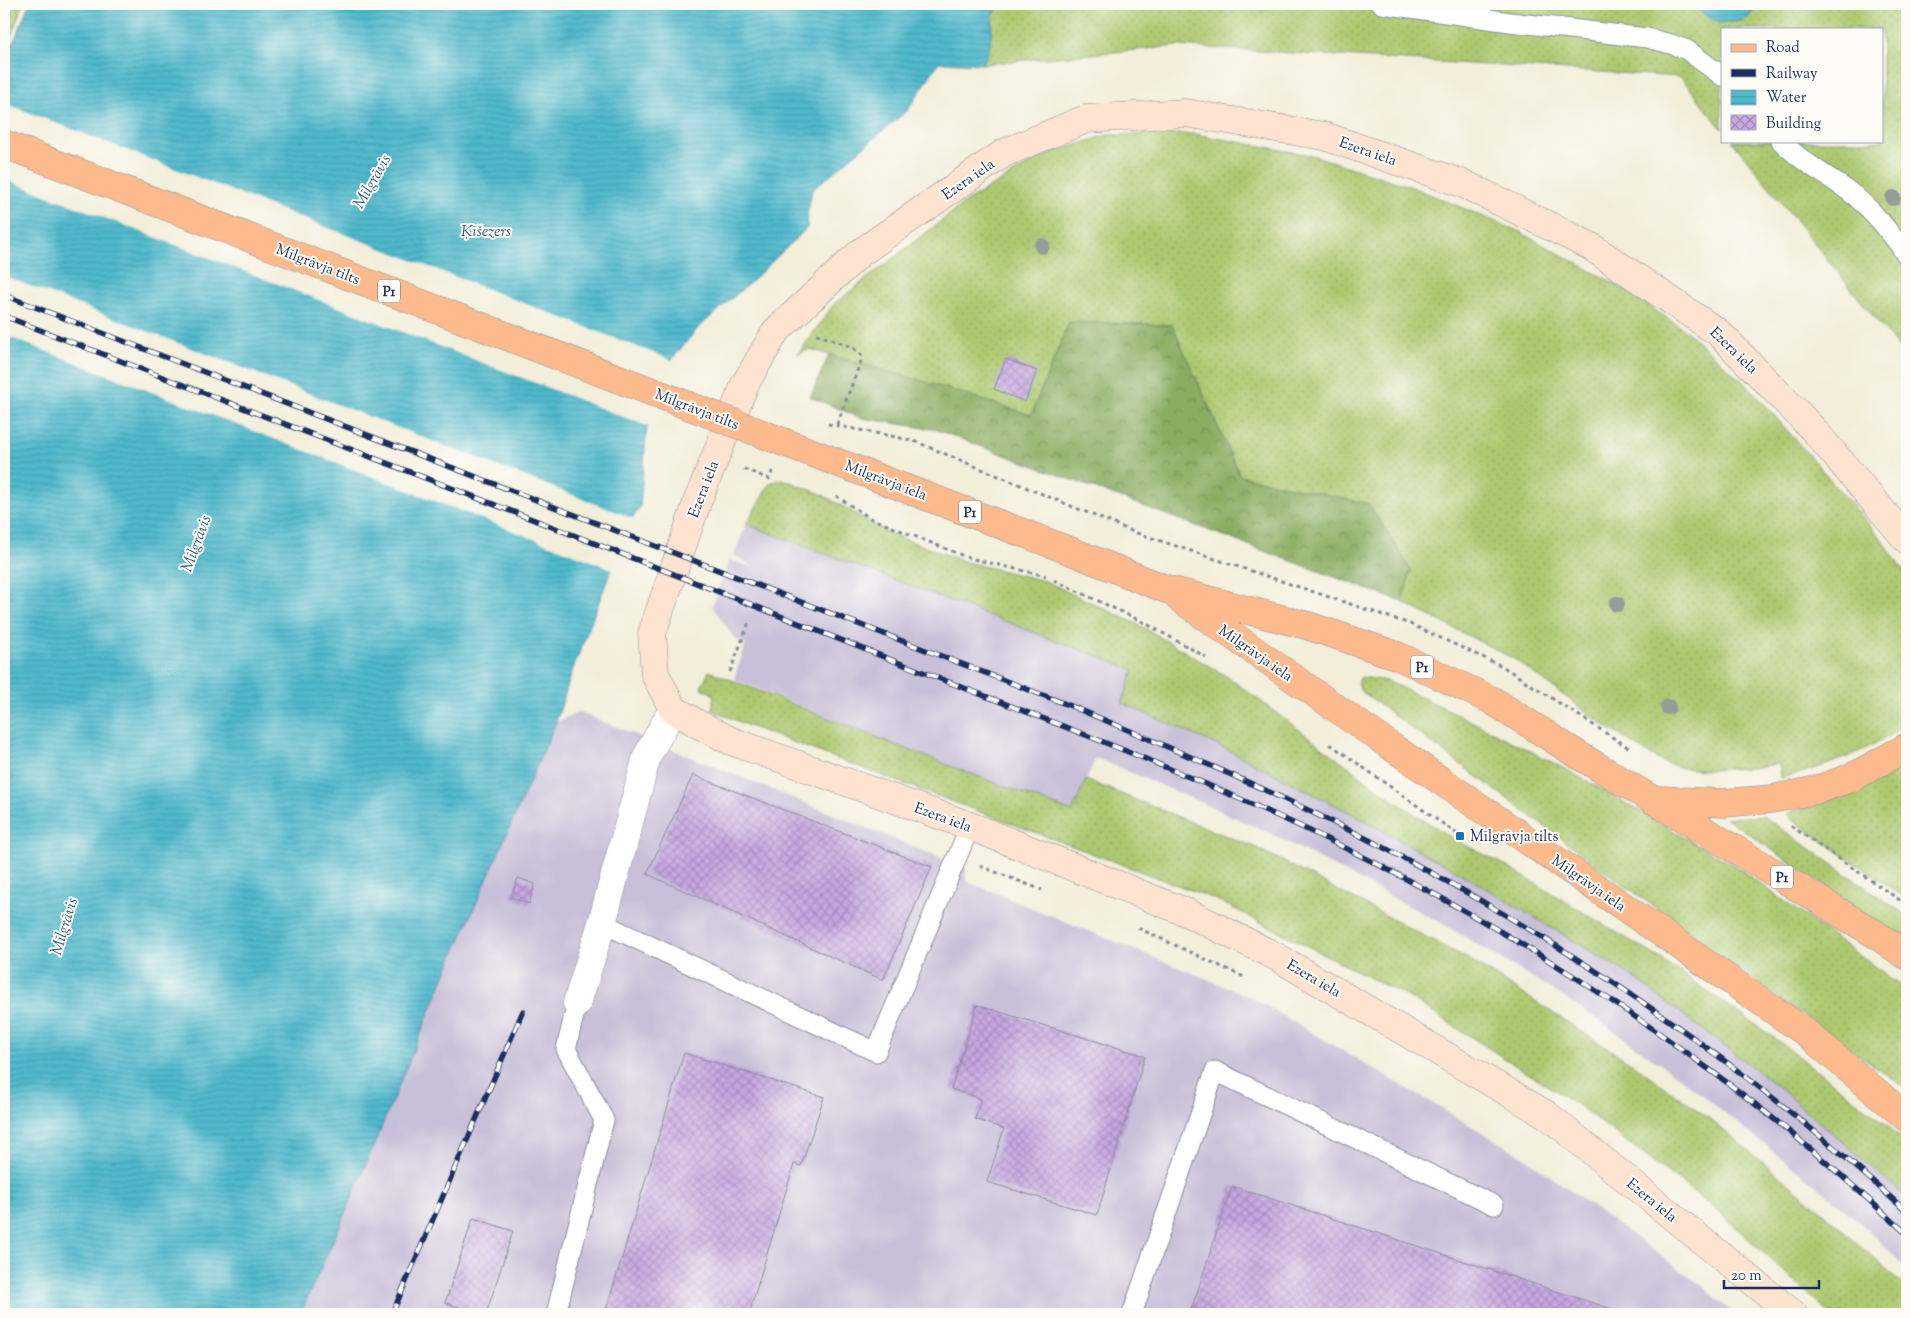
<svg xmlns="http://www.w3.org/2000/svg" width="1911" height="1318" viewBox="0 0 1911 1318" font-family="'Sorts Mill Goudy',serif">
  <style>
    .industrial { fill: #c8bfd8 }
    .grass { fill: url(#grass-dots); stroke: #647c67 }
    .forest { fill: url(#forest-crowns); stroke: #526e60 }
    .water { fill: url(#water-rules); stroke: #367496 }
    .pier { fill: #f2eed9 }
    .building { fill: url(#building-cross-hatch) }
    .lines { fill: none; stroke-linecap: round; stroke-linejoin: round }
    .lane-casing { stroke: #868e9c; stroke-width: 21 }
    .street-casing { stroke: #868e9c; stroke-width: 29 }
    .secondary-casing { stroke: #868e9c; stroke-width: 29 }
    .primary-casing { stroke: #868e9c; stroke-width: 29 }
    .path { stroke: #868e9c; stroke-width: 3; stroke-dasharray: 4 4; stroke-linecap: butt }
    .lane { stroke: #fff; stroke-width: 19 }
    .street { stroke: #fff; stroke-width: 28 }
    .secondary { stroke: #fee3d1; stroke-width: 28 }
    .primary { stroke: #fcba8d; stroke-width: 28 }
    .rail-casing { stroke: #1b2f5e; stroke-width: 5.5 }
    .rail { stroke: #fdfcf7; stroke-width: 4; stroke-dasharray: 11; stroke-linecap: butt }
    .primary-bridge-casing { stroke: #868e9c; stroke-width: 29; stroke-linecap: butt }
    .primary-bridge { stroke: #fcba8d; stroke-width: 28 }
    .tree { fill: #949e98 }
    .poi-dot { fill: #1f6fb2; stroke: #fdfcf7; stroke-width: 2 }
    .labels { text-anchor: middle; stroke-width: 4; stroke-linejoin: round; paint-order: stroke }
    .shield { fill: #fdfcf7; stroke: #5f6c8c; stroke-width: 1 }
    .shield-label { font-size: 14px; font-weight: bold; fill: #1b2f5e }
    .street-label { font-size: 15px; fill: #1b2f5e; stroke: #fdfcf7 }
    .poi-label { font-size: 15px; fill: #1b2f5e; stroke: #fdfcf7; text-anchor: start }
    .water-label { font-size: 16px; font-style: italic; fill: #2e6085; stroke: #fdfcf7 }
  </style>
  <defs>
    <pattern id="grass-dots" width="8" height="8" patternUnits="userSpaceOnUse" patternTransform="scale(1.25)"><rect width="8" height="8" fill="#adc970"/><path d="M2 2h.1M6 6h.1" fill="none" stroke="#94ad63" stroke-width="1.8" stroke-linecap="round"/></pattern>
    <pattern id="forest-crowns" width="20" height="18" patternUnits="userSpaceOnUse" patternTransform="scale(1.25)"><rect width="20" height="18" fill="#8aad62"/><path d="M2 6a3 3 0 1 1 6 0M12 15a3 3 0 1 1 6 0" fill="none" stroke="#708d54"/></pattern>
    <pattern id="water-rules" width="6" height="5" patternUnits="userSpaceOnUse" patternTransform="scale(1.25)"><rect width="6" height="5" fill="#50bacd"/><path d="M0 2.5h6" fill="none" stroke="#4298aa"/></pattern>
    <pattern id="building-cross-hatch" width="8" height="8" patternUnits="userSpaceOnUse" patternTransform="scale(1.25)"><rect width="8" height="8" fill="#c8a7e2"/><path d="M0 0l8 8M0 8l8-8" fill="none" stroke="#a288ba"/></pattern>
  </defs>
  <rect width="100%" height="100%" fill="#fdfcf7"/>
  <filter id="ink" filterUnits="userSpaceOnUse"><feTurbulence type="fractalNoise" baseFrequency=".02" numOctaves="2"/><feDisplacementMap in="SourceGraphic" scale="10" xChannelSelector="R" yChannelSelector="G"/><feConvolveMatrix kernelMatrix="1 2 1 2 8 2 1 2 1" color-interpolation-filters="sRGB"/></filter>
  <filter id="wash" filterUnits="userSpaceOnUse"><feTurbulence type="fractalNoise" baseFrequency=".0096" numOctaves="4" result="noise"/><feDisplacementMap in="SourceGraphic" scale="20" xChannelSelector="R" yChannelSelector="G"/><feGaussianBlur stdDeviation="1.12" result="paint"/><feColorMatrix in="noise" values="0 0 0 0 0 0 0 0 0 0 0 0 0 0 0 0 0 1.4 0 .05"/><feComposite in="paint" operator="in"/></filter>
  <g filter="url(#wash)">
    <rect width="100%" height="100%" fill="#f2eed9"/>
    <path class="industrial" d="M746,524L1135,670L1122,703L1230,751L1358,817L1469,878L1632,976L1781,1089L1907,1198V1270L1876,1237L1835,1201L1683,1080L1600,1021L1543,984L1443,924L1278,837L1198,801L1096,758L1072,812L919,754L734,679L746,644L735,639L712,606L729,560L756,568L734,555Z
      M579,712L966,868V881L1251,997L1524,1157L1704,1287L1734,1314H300L343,1219L450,963L556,722Z"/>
    <path class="grass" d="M11,4H23L4,55V25Z
      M999,4H1907V358L1732,141H1882V29H1722V129L1681,77L1178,46L982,64L989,50L993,17Z
      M1195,134L1315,156L1412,187L1518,231L1617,285L1685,330L1751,389L1882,539L1907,577V723C1870,751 1826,767 1781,778L1779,764L1751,768L1705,770L1683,768L1662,762L1607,727L1514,659L1402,602L1411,570L1369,504L1240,476L1172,325L1069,322L1031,415L810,349L798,354L834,304L967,201L1043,156L1107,135Z
      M782,479L821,494L889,533L966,562L1045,581L1141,626L1228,677L1396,802L1457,841L1501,863L1661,959L1776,1039L1885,1123L1907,1144V1198L1781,1089L1632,976L1469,878L1358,817L1230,751L1122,703L1134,670L746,524L770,483Z
      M709,671L919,754L1072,812L1086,780L1259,849L1470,960L1631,1063L1706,1116L1817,1207L1907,1288V1314H1830L1716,1209L1578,1105L1410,998L1215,899L749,726L712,710L714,695L701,687Z
      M1361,677L1387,681L1455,713L1573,773L1737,867L1907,990V1089L1752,979L1361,691L1358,682Z
      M1907,766V899L1791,819L1787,813C1831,800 1866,788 1907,766Z
      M1763,816L1907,916V943L1726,818Z"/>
    <path class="forest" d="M1069,322L1172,325L1240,476L1369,504L1411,570L1402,602L937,430L862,418L810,397L829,355L916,379L1031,415Z"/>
    <path class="water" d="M29,4H999L993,17L989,50L982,64L939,62L908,110L812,190L806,221L808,227L753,280L698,328L669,363L647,428L640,507L629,524L573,669L556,722L450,963L343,1219L300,1314H4V65Z
      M1682,4H1757L1749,17L1741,21L1721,24L1694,8Z"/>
    <path class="pier" d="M4,103L674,361L650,427L4,179Z
      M4,276L635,519L615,570L4,335Z"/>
    <g id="blocks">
      <path class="building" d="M1006,359L1037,371L1025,402L994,389Z
        M693,775L932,867L883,980L647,874Z
        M518,878L535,884L529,904L511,897Z
        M977,1005L1145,1056L1097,1215L987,1182L1004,1129L975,1119L981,1099L951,1089Z
        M684,1053L824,1097L801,1166L794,1164L749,1314H605Z
        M1232,1186L1627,1314H1190Z
        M473,1218L513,1231L486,1314H480L445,1303Z"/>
    </g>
  </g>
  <g filter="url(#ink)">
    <use href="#blocks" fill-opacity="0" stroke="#868e9c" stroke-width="1"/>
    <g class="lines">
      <g class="lane-casing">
        <path id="lane" d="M1382,4L1510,22L1647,38L1671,44L1687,50L1722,76
          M1781,141C1800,161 1825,174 1847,190C1871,207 1890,232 1907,256
          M602,923L876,1052L970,826
          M556,1314L604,1120L566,1049L577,1003
          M1132,1314L1215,1071L1494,1205"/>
      </g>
      <g class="street-casing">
        <path id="street" d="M577,1003L602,923L647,756L673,709"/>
      </g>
      <g class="secondary-casing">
        <path id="secondary" d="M1793,1314L1547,1115L1277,957L1188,913L970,826L731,741L698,724L673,709L655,674L652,633L698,500L745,384L776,331L860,253L1004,153L1086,119L1185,113L1324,136L1464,184L1590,246L1719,333L1813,429L1907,540"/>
      </g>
      <g class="primary-casing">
        <path id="primary" d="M773,438L1073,552L1166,589L1309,626L1398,656L1493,701L1580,756L1877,935L1907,956
          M1179,598L1363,727L1804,1031L1907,1118
          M1659,800L1724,803L1772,799L1816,790L1853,777L1907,747"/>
      </g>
      <path class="path" d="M816,334L852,347L861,355V361L836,427
        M828,424L896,437L914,441L1134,532L1410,624L1502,666L1629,748
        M744,469L769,479L773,470
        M836,496L870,518L969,558L1046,576
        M1054,580L1143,622L1206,657
        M730,672L749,622
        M1330,744L1460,836
        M1791,826L1907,905
        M980,866L1042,890
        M1138,928L1244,977"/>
      <use href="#lane" class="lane"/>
      <use href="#street" class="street"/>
      <use href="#secondary" class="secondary"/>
      <use href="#primary" class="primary"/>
      <g class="rail-casing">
        <path id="rail" d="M4,295L1071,706C1188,755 1305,805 1417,865C1593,960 1760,1077 1907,1212
          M4,316C286,425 570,532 851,644C987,698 1125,747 1258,807C1417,878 1570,966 1710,1070C1779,1120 1844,1177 1907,1234
          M392,1314L523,1011"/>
      </g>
      <use href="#rail" class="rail"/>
      <g class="primary-bridge-casing">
        <path id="primary-bridge" d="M4,144L773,438"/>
      </g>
      <use href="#primary-bridge" class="primary-bridge"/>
    </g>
    <g class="tree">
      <circle cx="1893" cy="198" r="8"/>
      <circle cx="1042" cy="246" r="8"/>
      <circle cx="1617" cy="604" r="8"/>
      <circle cx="1668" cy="707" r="8"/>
    </g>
  </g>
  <rect class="poi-dot" x="1455" y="831" width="10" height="10" rx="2.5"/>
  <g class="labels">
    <g class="shield">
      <rect x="378" y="279.5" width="22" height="23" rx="4"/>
      <rect x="959" y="500.5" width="22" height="23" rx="4"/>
      <rect x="1411" y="655.5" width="22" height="23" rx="4"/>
      <rect x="1771" y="865.5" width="22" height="23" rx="4"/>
    </g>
    <g class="shield-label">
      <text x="389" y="296">P1</text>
      <text x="970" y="517">P1</text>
      <text x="1422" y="672">P1</text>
      <text x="1782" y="882">P1</text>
    </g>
    <g class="street-label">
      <text transform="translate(1368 151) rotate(19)" y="5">Ezera iela</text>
      <text transform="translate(968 179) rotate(-35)" y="5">Ezera iela</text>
      <text transform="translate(318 264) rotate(21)" y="5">Mīlgrāvja tilts</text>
      <text transform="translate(1734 350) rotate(44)" y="5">Ezera iela</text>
      <text transform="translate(697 409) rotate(21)" y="5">Mīlgrāvja tilts</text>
      <text transform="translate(886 480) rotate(21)" y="5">Mīlgrāvja iela</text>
      <text transform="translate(703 489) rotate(-69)" y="5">Ezera iela</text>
      <text transform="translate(1256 653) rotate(35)" y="5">Mīlgrāvja iela</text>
      <text transform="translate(943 817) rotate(20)" y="5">Ezera iela</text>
      <text transform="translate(1589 883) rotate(35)" y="5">Mīlgrāvja iela</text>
      <text transform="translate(1314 978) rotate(30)" y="5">Ezera iela</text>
      <text transform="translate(1652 1200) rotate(39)" y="5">Ezera iela</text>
    </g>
    <g class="poi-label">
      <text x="1470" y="841">Mīlgrāvja tilts</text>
    </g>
    <g class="water-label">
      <text transform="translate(371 181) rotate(-60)" y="6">Mīlgrāvis</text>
      <text x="486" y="236">Ķīšezers</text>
      <text transform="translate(195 543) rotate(-70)" y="6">Mīlgrāvis</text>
      <text transform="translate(63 926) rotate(-73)" y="6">Mīlgrāvis</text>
    </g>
  </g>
  <rect width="1911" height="1318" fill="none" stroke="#fdfcf7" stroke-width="20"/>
  <rect x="1721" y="28" width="162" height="115" fill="#fdfcf7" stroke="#a3aaba"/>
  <rect x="1731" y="44" width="25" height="8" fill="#fcba8d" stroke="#a3aaba"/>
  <text x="1766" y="52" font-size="15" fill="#1b2f5e">Road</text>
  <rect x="1731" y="69" width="25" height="8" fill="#1b2f5e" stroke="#a3aaba"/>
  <text x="1766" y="78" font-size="15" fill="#1b2f5e">Railway</text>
  <rect x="1731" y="90" width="25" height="15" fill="url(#water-rules)" stroke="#a3aaba"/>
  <text x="1766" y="102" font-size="15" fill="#1b2f5e">Water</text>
  <rect x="1731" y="115" width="25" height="15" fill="url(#building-cross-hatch)" stroke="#a3aaba"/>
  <text x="1766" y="128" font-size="15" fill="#1b2f5e">Building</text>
  <path d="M1724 1280v8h95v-8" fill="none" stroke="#1b2f5e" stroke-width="2.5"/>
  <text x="1731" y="1280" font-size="15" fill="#1b2f5e" stroke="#fdfcf7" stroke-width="4" paint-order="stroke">20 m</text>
</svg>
